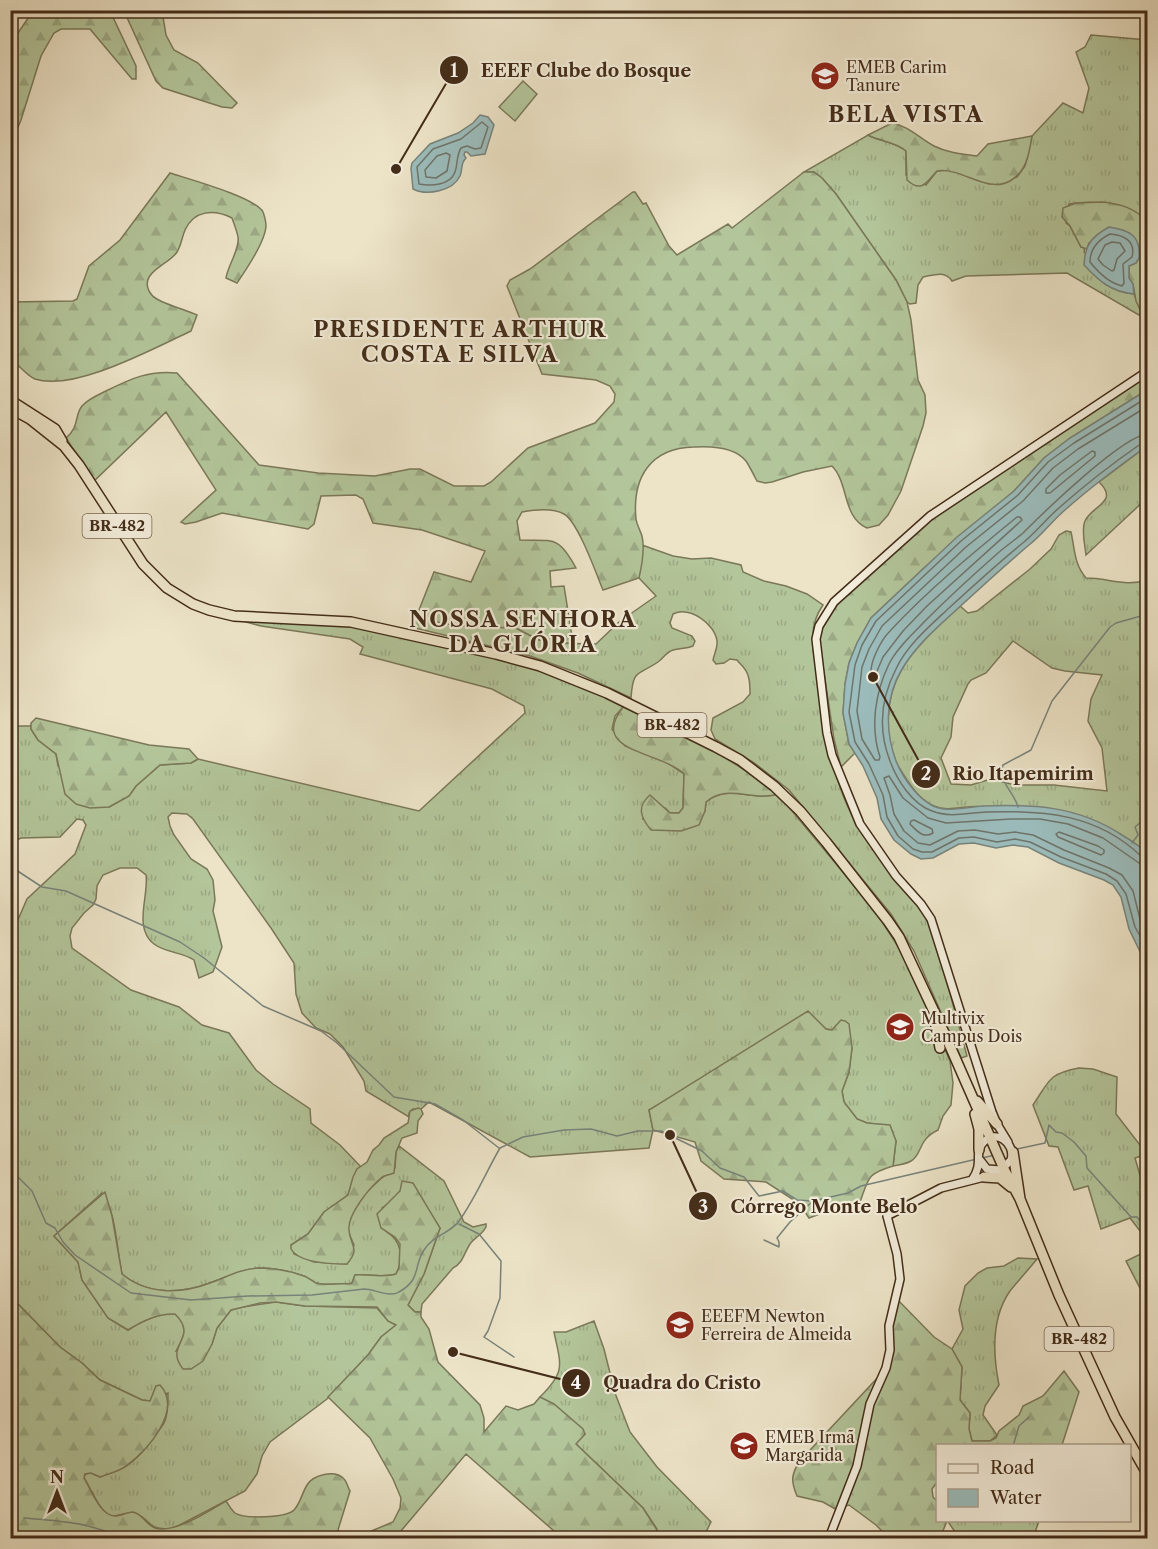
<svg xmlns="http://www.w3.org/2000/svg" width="1158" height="1549" viewBox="0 0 1158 1549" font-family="'Libre Caslon Text',serif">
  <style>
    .grass { fill: url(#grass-tufts); stroke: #7b7859; stroke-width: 1.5; fill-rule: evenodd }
    .forest { fill: url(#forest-firs); stroke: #7b7859; stroke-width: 1.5 }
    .pitch { fill: #b3c59a; stroke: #7b7859; stroke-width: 1.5 }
    .water { fill: #9bbdbd; stroke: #78837b; stroke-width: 1.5 }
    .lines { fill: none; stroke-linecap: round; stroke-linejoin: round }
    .shore { stroke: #6f746a; stroke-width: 1.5 }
    .stream { stroke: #78837b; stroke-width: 1.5 }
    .secondary-casing { stroke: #432c18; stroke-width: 10 }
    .highway-casing { stroke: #432c18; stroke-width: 12 }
    .secondary { stroke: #f3eddb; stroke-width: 7 }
    .highway { stroke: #ede4c8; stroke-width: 9 }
    .labels { text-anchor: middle; stroke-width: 4.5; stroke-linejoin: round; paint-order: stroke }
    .shield { fill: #f3eddb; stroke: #786652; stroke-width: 1.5 }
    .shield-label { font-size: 15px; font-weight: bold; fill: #432c18 }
    .poi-label { font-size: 16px; fill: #432c18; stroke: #f3eddb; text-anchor: start }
    .district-label { font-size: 22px; font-weight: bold; letter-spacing: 1.5px; fill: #432c18; stroke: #f3eddb }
    .leader { fill: none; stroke: #432c18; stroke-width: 2 }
    .callout-dot { fill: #432c18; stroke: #f3eddb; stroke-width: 2 }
    .mark-label { font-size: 18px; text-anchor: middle; font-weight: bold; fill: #fff }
    .callout-label { font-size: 18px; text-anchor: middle; font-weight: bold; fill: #432c18; stroke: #f3eddb; stroke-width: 4.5; stroke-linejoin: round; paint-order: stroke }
  </style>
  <defs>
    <pattern id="grass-tufts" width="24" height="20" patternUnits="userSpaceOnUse" patternTransform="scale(1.5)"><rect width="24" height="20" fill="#b3c59a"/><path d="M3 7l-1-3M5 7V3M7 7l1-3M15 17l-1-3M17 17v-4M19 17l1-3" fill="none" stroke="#9ba984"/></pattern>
    <pattern id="forest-firs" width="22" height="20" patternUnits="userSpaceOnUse" patternTransform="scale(1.5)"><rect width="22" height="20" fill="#b3c59a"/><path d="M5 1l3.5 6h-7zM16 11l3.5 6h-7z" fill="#9ba984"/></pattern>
  </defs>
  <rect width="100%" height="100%" fill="#ede4c8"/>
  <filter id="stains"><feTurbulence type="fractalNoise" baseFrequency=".00333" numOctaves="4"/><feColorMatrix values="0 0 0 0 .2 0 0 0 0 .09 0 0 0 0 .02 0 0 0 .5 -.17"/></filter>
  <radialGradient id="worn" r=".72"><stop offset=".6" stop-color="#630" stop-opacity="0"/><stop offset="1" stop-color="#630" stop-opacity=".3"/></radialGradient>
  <path class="grass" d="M1091,35L1147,40V221C1128,202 1094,200 1069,204L1066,223L1070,226L1081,247L1085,248L1084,252L1129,293L1134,294L1144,318L1067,273L966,276L952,281C945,270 934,275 923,277L918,285L916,303L910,304L907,302L896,280L836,194L822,178L814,172H804L868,135C881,142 895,141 906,151V175L926,185L937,171L947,170L959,172L989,184L1017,177L1025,166L1032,136L1063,103L1083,113L1089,88L1076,52L1085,47Z
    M1147,446V498L1086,555C1085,545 1081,530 1085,521C1091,506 1120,502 1099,482Z
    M1066,531L1071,532C1075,550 1074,564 1086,578C1108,578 1126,587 1147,580V854L1142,848C1089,834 1036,818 983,807C966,804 950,813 934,806C918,799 909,783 900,769C882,740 885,698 902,669C916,645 940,625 960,606L968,613L977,611L1030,569L1051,549L1059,535ZM1013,641L1052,668L1065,671L1102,675L1091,699L1088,721L1102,748L1107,791L1054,785H1015L991,779L971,785L951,784L941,758L951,737L953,717L968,684L971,680L986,673Z
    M642,545L673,556L692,559L711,558L741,565L743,572L764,581L786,586L807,594L823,605C806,629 814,653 818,680C826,735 833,792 866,839C886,867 908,892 928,918L933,931L967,1056L961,1058L914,951L891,914L789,790L753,762L715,739L711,730L713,718L743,702L750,694C750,686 750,675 744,668C742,665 739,663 737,660L730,659L724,663L716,664L713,660C714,654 718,648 717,641C715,624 690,606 673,614L670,623L672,628L692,636L695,641L693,646C686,649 680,648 673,650C666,652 664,658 658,662C638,676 633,668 631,698L578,673L530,656L411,627L419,610L437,622L460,626L516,628L537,639L549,643L596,644L619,622L656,596L639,578Z
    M235,619L357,625L527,666L587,688L624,706L615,716L612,729L625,746L666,762L684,774L683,808L679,813H670L665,808L642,819L705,811L706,802C727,783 754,802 778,794L876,912L904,956L950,1061L953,1083L951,1105L943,1116L938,1130C917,1140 923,1154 911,1161C906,1164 899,1165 893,1166L896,1141L890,1126L867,1123L857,1119L844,1102L842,1091L849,1072L852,1048L832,1030L826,1029L818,1022L649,1110L653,1130L649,1148L530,1157L429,1102L421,1109H413L409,1113V1117L366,1091L364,1081L343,1047L330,1034L316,1028L302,1013L296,994L294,963L271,928L193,819L187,814L172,813L168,817L170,826L174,835L191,859L207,869L213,880L215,900L213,911L222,947L213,972L199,978L194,960C182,952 166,953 154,944C133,928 149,896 146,875L137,868H120L103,875L97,886L96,899L93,905L84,913L72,928L70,936L72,948L131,990L179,1007L202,1025L229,1033L256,1070L273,1084L310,1109L311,1123L340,1145L361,1167L357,1169L348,1195L324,1212L308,1234L291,1245L294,1254L314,1262L347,1264L354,1245C352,1240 348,1233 348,1227C350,1205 378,1179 395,1168L396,1152L399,1146L444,1181L464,1222L473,1227L486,1224V1227C482,1235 474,1238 470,1244C464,1253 463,1263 453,1268L422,1304L421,1312H415L408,1305L424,1274L440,1228L433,1217L400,1191L389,1204L382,1208L387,1232C402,1241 404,1259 396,1274C384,1278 368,1274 355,1275L352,1283L349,1284C338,1283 326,1286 316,1283C312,1281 309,1278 304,1276C290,1271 274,1268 259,1268C240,1269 227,1277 210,1283C180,1294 147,1295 122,1274C117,1252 116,1210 102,1193L54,1236L78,1262L82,1280L108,1318L128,1330C142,1321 158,1313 175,1313C190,1328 185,1335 176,1351L212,1344L217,1328L231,1310L243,1307L276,1302L305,1306L377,1308L388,1321L396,1325L381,1337L368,1355L327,1399L270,1442L262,1456L257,1474L245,1491L172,1529C143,1529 154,1520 134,1513C127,1511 119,1517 111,1516C101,1514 90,1487 84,1478L85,1474L91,1473L100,1477C107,1474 116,1472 123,1468C139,1459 151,1441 162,1426C168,1419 168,1403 168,1393L150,1401L142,1400L100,1380L82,1363L60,1347L16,1302L12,1301L11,1304V936L27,899L75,854L86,825L83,820L77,819L60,837L21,838L11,843V726H31V729L38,740L56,754L58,766L109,807L129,796L136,786L160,765L191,763L198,759L419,811L525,713L524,706L492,689L360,654L363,647L350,639L261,626Z
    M1079,1068L1093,1069L1117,1077L1116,1114L1147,1154L1135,1158L1140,1175L1147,1173V1240L1130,1218L1101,1229L1088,1186L1074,1190L1058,1147L1049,1146L1033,1105C1050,1080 1048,1074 1079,1068Z
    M1147,1251V1294H1143L1126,1261Z
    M1018,1258L1037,1259C1028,1270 1019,1280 1010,1291C991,1318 993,1355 999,1385L985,1406L983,1415L997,1435L990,1441H972L969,1429L970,1413L960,1400L962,1367L952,1349L963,1329L959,1310L965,1286L978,1273L987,1268L1004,1266Z
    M594,1321L604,1349L615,1393L630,1432L657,1467L711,1522L703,1538H653L657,1529L643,1508L575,1443L585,1434L540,1397C566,1371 561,1366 554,1332H566Z
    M947,1520L1039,1521L1033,1538H959Z"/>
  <path class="forest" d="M33,11H110L136,66V79H132L90,29H61L54,33L41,56L21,120L11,144V43Z
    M124,11H162L166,35L174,50L198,63L237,103L232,108L222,107L163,88L156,81Z
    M892,123C909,126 919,138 934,146C948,153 962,154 977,156L988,144L1032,136C1029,154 1027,171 1010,181C987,194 962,167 937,171C927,181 922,194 907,180L906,151C895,141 881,142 868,135Z
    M804,172H814L822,178L836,194L896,280L907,302L911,320L918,380L925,395L926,413L923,426L901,491L888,515L879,525L867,528C842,517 849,483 832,466L803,472L772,482L765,483L757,481C753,474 750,467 746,461C734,446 710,446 694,447C650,448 632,478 636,519C637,525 640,530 642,536C645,549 642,565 639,578L603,590C596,573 578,522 564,514C553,508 533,510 522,512L517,521L520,540C554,541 558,535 576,568L550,571L551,587L564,586L573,643H549L537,639L516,628L460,626L437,622L419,610L434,572L471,582L485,551L422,530L373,523L363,499L356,495L321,496L314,524L308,529L222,513L196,522L185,524L181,522L216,490L166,412L94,481L66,438C80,426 74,416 82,406C88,399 98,395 106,391C130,379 149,370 177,373L259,465L318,473L375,476L410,469H420L454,486H484L491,482L528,448L595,423L614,402L615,394L610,386L596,380L542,374L507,286L510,280L530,269L633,192H635L643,204L646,203L669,246L677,255L728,224L732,228Z
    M170,173C188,179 255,197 263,212C264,214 266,222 266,225C266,241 246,270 237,283L226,278C228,265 240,249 238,237C237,231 234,224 232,218C214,209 194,210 185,230C182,237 181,246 177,252C169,265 136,273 151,294C157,303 185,309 197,315L191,331C154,348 74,392 35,379C27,376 18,364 11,359V302L73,301L77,299L89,266L120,240Z
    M1103,202C1121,204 1134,208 1147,221V324L1136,301L1133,284L1129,278V266L1136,263L1139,258L1138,244L1089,243L1087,249L1081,247L1070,226L1062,217L1063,208L1076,203Z
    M1147,372V390L1070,438L1044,458L1014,491L925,567L871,618L857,643L849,663L845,684L843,713L849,744L855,753L841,767L834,739L819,639L828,611L931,519Z
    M624,706C677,733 731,756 778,794C754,802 727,783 706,802L705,811L699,825L681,831L651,830C641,818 636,807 650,795L670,813H679L683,808L684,774C661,751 586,752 624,706Z
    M36,718L149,745L189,749L198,759L191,763L160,765L136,786L129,796L109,807L90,808L76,804L65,794L56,754L38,740L31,729V723Z
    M808,1011L826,1029L832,1030L841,1020L845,1021L849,1024L852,1048L849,1072L842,1091L844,1102L857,1119L867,1123L890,1125L896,1141L893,1166C867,1174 869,1177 860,1202L830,1210L809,1218L800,1204L766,1182L724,1179L701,1161L695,1142L653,1130L649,1110Z
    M418,1108L421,1109L423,1114L418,1121L417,1133L402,1138L396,1152L394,1173C390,1175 384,1175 381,1178C370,1187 347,1215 349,1230C350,1247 361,1247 347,1264C332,1264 299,1263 291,1249V1245L308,1234L324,1212L348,1195L353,1177L357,1169L367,1162L373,1150L379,1145L384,1138L408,1123L410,1111Z
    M402,1181L413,1183L440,1228L424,1274L408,1305L415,1312H421V1317L429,1329L438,1362L480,1405L484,1418V1432L506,1406L518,1410L534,1404L540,1397L554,1404L583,1429L585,1434L576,1444L643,1508L657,1530L653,1538H562L466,1454L395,1538H346L369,1532L393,1522L400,1508L401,1498L393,1479L370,1438L328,1397L368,1355L381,1337L396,1325L388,1321L377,1307L305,1306L276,1302L260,1303L231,1310L217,1328L212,1344L203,1361L191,1369H183C163,1344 200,1339 175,1314C158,1313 142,1321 128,1330L108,1318L82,1280L78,1262L54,1236L105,1192L112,1216L122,1274C147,1295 181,1294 210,1283C227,1277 240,1269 259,1268C274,1268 290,1271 304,1276C309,1278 312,1281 316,1283C326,1286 338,1283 349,1284L352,1283L355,1275C368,1274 384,1278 396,1274L399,1268L400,1244L395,1237L381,1228L377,1214L400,1191Z
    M896,1298L934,1337L952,1349L962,1367L960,1400L970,1413L969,1429L972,1441H990L996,1438L999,1431L1019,1415L1023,1406L1043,1396L1064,1371L1079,1392L1062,1445L938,1446L937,1482L932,1489L933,1497L937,1501L938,1520L947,1521L940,1538H884L886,1535L876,1525L849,1505L835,1509L823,1502L797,1496C791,1482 791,1475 799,1462L881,1374L886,1361Z
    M12,1301L16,1302L60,1347L82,1363L100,1380L142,1400L150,1401L156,1386L160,1385C183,1410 148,1450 126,1466C119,1471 108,1474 100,1477L91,1473L85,1474L84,1478C91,1489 100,1516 115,1516C120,1516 128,1512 133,1512C143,1514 146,1525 155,1528C174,1534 209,1511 226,1501C229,1505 231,1510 235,1513C244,1519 286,1518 294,1510C300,1504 302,1493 307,1485C313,1475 335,1469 344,1479C347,1482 348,1488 350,1491L338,1530L345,1538H11L10,1304Z"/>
  <path class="pitch" d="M523,81L537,94L515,121L499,107Z"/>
  <path class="water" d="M480,115L488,117L494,125L485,154L471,156L467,152H465L464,155L466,158C460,164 463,169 460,176C453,191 427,196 413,189L411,168L412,163L430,144L458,133L473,123Z
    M1109,227C1129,230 1141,235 1139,258L1136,263L1129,266V278L1133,284L1134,294C1111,292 1099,281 1084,265C1085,245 1091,237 1109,227Z
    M1147,390V446C1119,466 1091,487 1065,510C1052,521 1042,535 1029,545C1003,567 979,589 954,612C935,629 915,647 902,669C885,697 885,731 896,761C903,778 917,798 933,806C949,813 966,807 983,806C1034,804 1078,806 1122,835C1132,841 1140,846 1148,854L1147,966L1129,929L1121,897L1113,885L1104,880L1059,863L1028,847L1013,845L996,848L974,843L959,844L933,858L921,859L911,854L894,840L881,819L877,798L863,766L849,744L843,713L845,684L849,663L857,643L871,618L957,537L1014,491L1044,458L1070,438Z"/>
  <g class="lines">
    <path class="shore" d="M482,122L488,127L481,148L475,149L467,146L461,148C456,156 458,164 455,172C450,186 430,186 419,184L417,167L433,149L461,139Z
      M446,153L450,155L447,171L436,178L426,177L425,170L437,156Z
      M1110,234C1124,235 1136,241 1132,257L1123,264L1124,283L1122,286C1109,283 1098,272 1090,262C1090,248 1098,240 1110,234Z
      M1112,242L1120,243L1125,251L1117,259L1114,270L1112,271L1103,265L1098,259L1105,245Z
      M1148,397L1074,443L1048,462L1018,495L961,541L876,621L862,645L855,665L849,712L855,742L869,764L883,795L887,817L898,836L913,849L922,852H932L959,838L974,837L997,842L1015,839L1030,842L1061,857L1106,874L1117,881L1126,894L1135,927L1148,950
      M1148,406L1078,449L1053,468L1023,501L966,547L882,626L869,649L862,667L857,711L862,739L875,760H879L880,757C870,727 875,693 889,664C897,648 912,635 924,622C948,598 973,575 998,553C1006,546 1015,540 1023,533C1043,513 1123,435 1148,434
      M1148,442L1142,443C1113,463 1086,484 1060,507C1047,518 1037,531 1024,542C998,563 974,585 949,608C931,625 907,645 896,669C881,698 878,730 890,761C897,780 912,804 932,811C950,818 967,813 986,812C1044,810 1098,814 1142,857L1148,858
      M1092,451L1095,452V456L1050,493H1046V489L1060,475Z
      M1017,517H1020L1022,520L927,606L903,631L883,657L875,676H871C869,663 881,640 890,631C929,589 973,553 1017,517Z
      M914,820L932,829L933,833C923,839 917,831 910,824L911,821Z
      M1059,832L1098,846L1104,850V853L1101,855L1058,837L1056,834Z
      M1148,865L1139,863L1103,838L1068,824L1040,819H1011L946,823L928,818L903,798L889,776L884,778L890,795L894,814L904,831L918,843L930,845L958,831L975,830L998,834L1015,832L1033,835L1064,850L1109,868L1122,875L1133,891L1141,923L1148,934"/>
    <path class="stream" d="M1018,807C1014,791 998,783 1003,765L1031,750L1052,701L1110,627L1116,623L1148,614
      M1132,843L1138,835L1135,827L1148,816
      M10,866L42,887L66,891L180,942L204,958L263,1006L321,1031L337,1043L394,1097L435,1104L463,1120L499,1148
      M500,1148L523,1137L564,1130L591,1129L617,1136L638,1131H661L702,1151L720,1168L744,1177L759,1196L783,1191L797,1200L813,1201L848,1193L861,1186L977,1159
      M1017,1149L1045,1143L1049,1125L1056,1132L1062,1133L1074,1142L1086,1156L1087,1168L1131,1217H1137L1148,1231
      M982,1158L995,1155
      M10,1169L32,1191L46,1223L55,1228L63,1242L75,1255L131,1293L191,1300L248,1296L312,1295L364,1289C374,1289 390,1298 399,1292C422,1279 413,1266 424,1250C433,1235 451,1233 459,1221C475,1199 486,1172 500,1148
      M459,1224L479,1234L501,1261L500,1298L488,1331L484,1337L514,1357
      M764,1240L779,1247V1242L777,1238L790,1222L812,1202
      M1146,1306L1148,1305
      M1013,1446L1019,1426L1029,1417
      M24,1518C61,1521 88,1522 122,1538"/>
    <g class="secondary-casing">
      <path id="secondary" d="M1008,1142L997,1124L992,1112L931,919L921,904L896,876L860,824L832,755L827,733L816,639L819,626L834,602L930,516L1148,371
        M972,1180C984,1163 974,1154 982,1144C995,1127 1016,1143 1011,1160L1001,1170L987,1169L980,1160
        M829,1538L857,1466L870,1404L886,1368L890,1350L889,1326L900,1279L897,1254L887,1216L941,1188L992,1175L1001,1170"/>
    </g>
    <g class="highway-casing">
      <path id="highway" d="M10,400L55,429L62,441
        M10,408L30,419L64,446L79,465L143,564L167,588L193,604L209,610L234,616L351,622L496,654L540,666L607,693L716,747L740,760L774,786L800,811L826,842L888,921L899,937L946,1037L1004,1169L1020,1199
        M936,1025L940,1048
        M977,1101L997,1124
        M975,1114L979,1129V1150
        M1013,1152L1020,1199L1059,1295L1115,1417L1148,1475
        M984,1177L1000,1178L1011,1187"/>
    </g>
    <use href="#secondary" class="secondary"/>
    <use href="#highway" class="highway"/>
  </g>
  <defs>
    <g id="school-disc" transform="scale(1.5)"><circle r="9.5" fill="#8f2418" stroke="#f3eddb"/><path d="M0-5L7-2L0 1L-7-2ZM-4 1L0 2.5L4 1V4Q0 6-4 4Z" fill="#fff"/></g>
    <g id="university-disc" transform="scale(1.5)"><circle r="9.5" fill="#8f2418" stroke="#f3eddb"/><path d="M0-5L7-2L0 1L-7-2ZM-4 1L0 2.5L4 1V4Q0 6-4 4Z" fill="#fff"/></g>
  </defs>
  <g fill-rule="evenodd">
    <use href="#school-disc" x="825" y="76"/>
    <use href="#university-disc" x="900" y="1027"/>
    <use href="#school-disc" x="680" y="1325"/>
    <use href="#school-disc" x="744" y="1446"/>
  </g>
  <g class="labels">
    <g class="shield">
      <rect x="82.5" y="514" width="69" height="24" rx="4.5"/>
      <rect x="637.5" y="713" width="69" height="24" rx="4.5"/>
      <rect x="1044.5" y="1327" width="69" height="24" rx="4.5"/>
    </g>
    <g class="shield-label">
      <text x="117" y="531">BR-482</text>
      <text x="672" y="730">BR-482</text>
      <text x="1079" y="1344">BR-482</text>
    </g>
    <g class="poi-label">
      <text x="846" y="73">EMEB Carim<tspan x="846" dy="18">Tanure</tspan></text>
      <text x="921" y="1024">Multivix<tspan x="921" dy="18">Campus Dois</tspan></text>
      <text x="701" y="1322">EEEFM Newton<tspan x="701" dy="18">Ferreira de Almeida</tspan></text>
      <text x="765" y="1443">EMEB Irmã<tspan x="765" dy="18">Margarida</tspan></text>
    </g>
    <g class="district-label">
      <text x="906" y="122">BELA VISTA</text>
      <text x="460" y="337">PRESIDENTE ARTHUR<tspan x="460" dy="25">COSTA E SILVA</tspan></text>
      <text x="523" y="627">NOSSA SENHORA<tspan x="523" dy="25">DA GLÓRIA</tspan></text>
    </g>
  </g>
  <path class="leader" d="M396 169L454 70M873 677L926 774M670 1135L703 1206M453 1352L576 1383"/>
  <g class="callout-dot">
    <circle cx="396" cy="169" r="6"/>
    <circle cx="873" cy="677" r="6"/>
    <circle cx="670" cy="1135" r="6"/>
    <circle cx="453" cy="1352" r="6"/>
    <circle cx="454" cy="70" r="15"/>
    <circle cx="926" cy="774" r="15"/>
    <circle cx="703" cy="1206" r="15"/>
    <circle cx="576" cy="1383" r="15"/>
  </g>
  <g class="mark-label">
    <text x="454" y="77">1</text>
    <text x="926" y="780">2</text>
    <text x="703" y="1213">3</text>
    <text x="576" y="1389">4</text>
  </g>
  <g class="callout-label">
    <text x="586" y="77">EEEF Clube do Bosque</text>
    <text x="1023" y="780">Rio Itapemirim</text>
    <text x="824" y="1213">Córrego Monte Belo</text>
    <text x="682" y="1389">Quadra do Cristo</text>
  </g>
  <rect width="1158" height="1549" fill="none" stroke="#ede4c8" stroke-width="36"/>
  <rect x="12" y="12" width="1134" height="1525" fill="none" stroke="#432c18" stroke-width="3"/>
  <rect x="18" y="18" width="1122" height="1513" fill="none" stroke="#432c18" stroke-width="1.5"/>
  <rect x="936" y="1444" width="195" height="78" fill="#f3eddb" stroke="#ada08d" stroke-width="1.5"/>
  <rect x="948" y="1464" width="30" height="9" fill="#f3eddb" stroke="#ada08d" stroke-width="1.5"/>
  <text x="990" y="1474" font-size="18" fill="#432c18">Road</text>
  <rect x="948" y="1489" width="30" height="18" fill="#9bbdbd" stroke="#ada08d" stroke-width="1.5"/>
  <text x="990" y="1504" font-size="18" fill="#432c18">Water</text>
  <g transform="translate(57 1492)" stroke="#f3eddb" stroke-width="4.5" paint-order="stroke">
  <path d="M0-4.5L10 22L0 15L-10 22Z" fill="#432c18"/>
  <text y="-9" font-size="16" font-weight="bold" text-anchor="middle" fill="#432c18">N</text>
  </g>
  <rect width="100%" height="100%" filter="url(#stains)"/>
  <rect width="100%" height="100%" fill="url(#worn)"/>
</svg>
